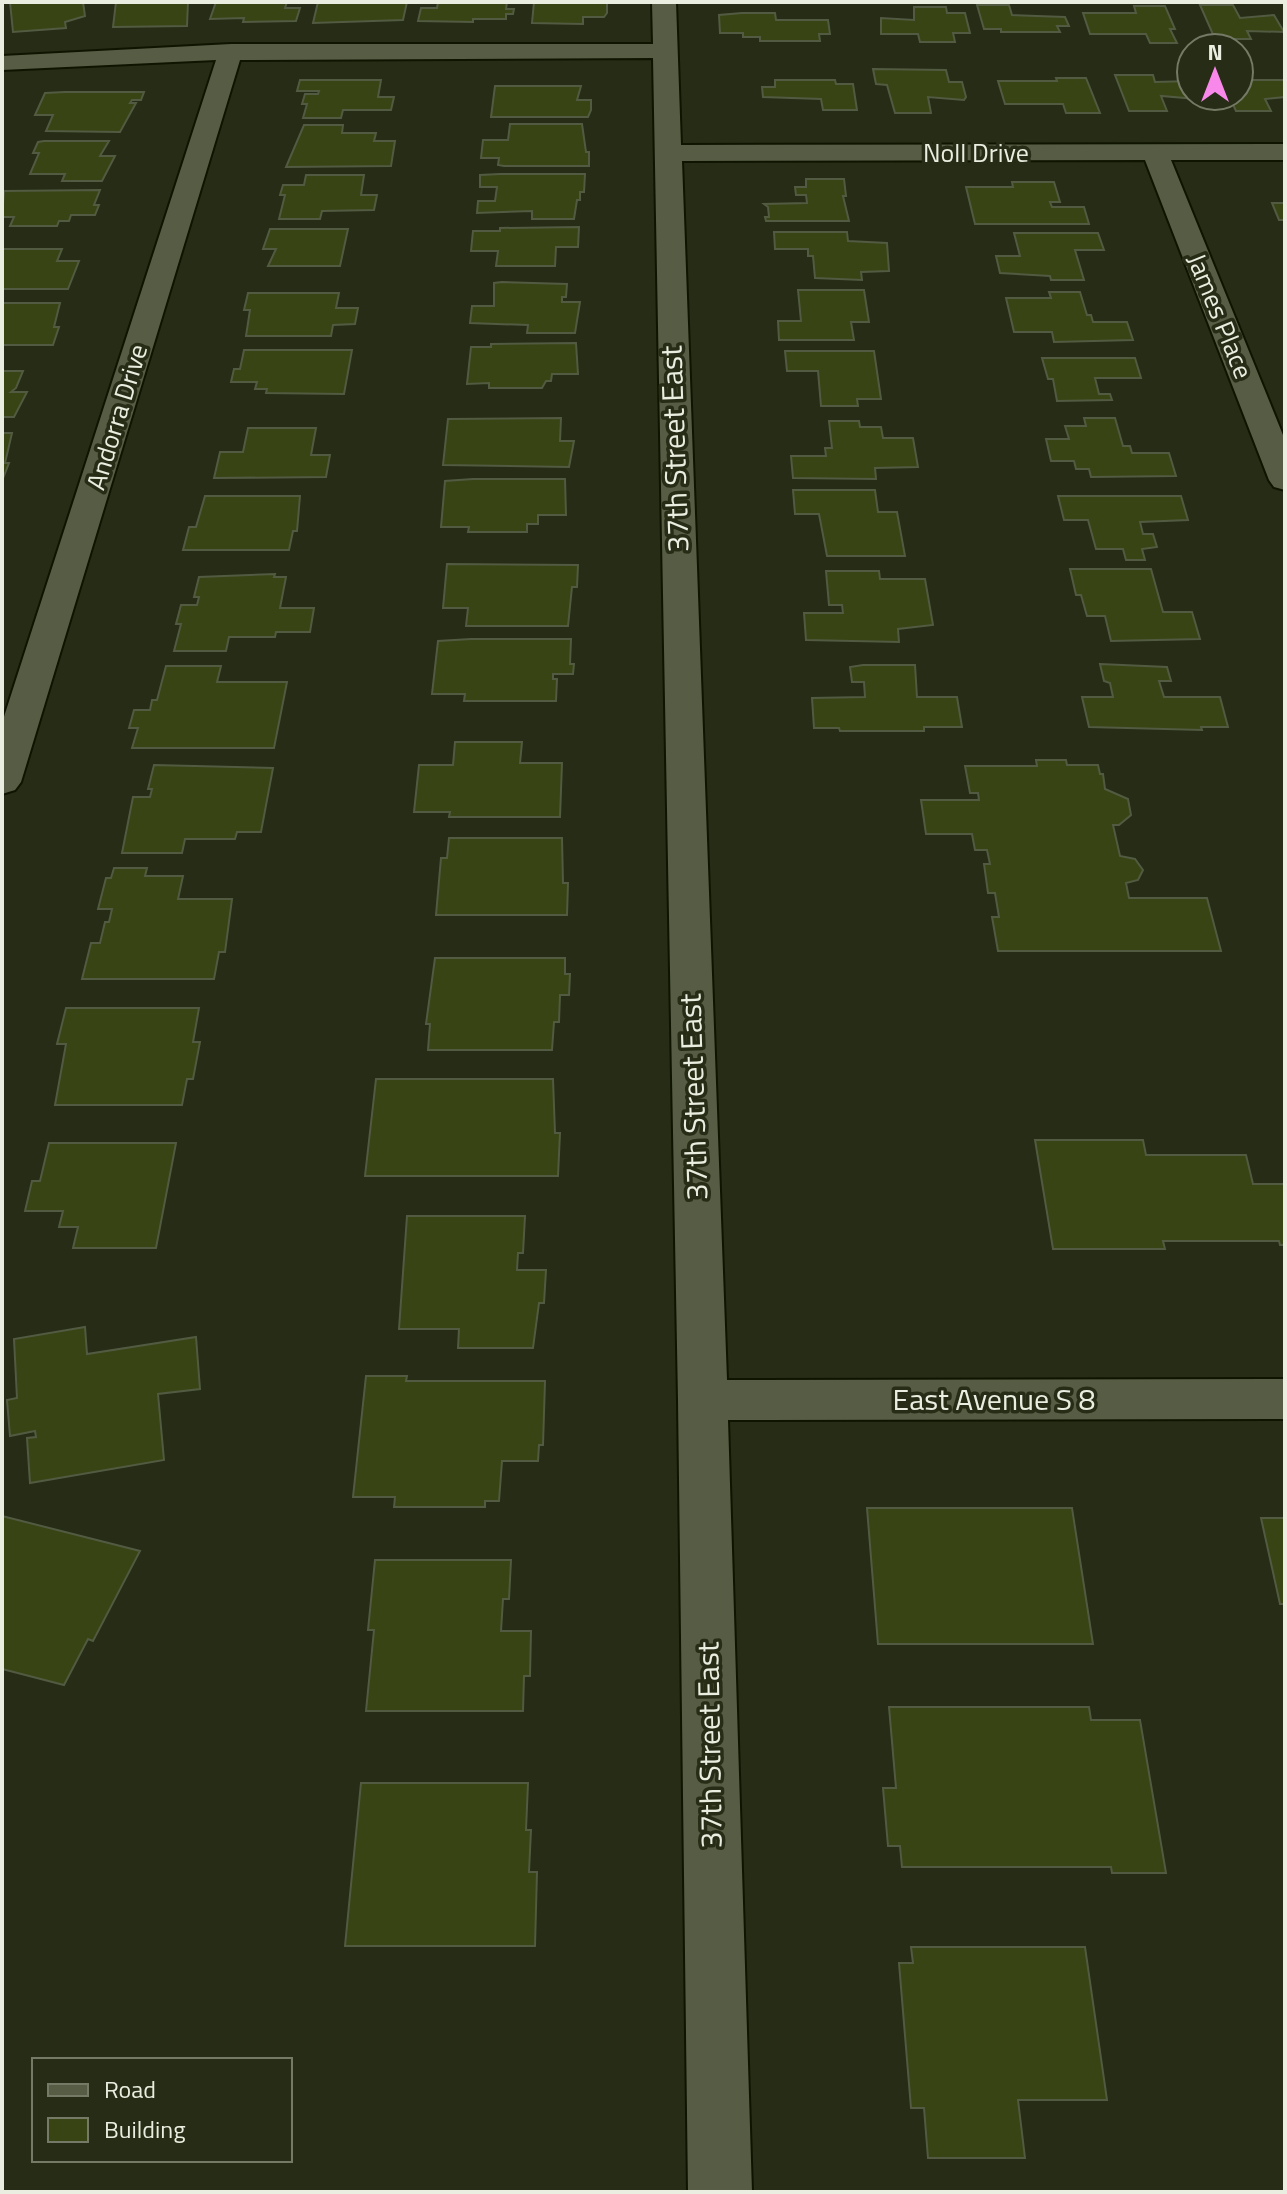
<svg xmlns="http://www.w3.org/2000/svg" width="1287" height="2194" viewBox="0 0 1287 2194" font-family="'Titillium Web',sans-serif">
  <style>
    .building { fill: #384414; stroke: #525a41; stroke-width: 2 }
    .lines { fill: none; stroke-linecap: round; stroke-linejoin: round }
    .street-casing { stroke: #0f1401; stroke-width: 4 }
    .street { fill: #565d44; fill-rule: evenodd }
    .labels { text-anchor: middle; stroke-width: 7; stroke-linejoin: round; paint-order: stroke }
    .far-street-label { font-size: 26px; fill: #eaeee0; stroke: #262c15 }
    .street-label { font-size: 30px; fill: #eaeee0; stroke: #262c15 }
  </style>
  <rect width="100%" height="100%" fill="#262c15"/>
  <path class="building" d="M10,2H83L85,16L65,22L66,28L13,32Z
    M116,2H188L187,26L113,27Z
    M216,2H287L285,8H300L296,21L243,22L244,18L210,19Z
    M318,2H407L403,20L313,23Z
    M438,2H507L506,9H514L513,14H506V19H473V22L418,21L421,8H437Z
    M534,2H607V13L604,17H583V24L532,23Z
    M977,5H1009L1012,15L1065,17L1069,26H1057L1060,32H1001V29H984Z
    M1200,5H1233L1240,18L1274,15L1284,32L1247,31L1251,39H1215Z
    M1134,6H1165L1175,29H1170L1177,43H1150L1146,34H1090L1083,13H1136Z
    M914,7H946L947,13H965L970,33H953L955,42H920L918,34H881V18L914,20Z
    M742,13H775L776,20H828L830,34H819L820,41H760V37H743V33H720L719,15Z
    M873,69L946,70L949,82H962L966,97L964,100L928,97L931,113H895L887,85L876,84Z
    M1115,75H1153L1155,82L1191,81V96L1197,99L1161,96L1167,111H1129Z
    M1056,78H1086L1100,113H1066L1063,104H1005L998,81H1057Z
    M300,80H381L378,97H394L391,110H343L341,118H303L307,104H302L305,94H318L319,91H297Z
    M775,80H835L836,84H853L857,110H823L821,99L763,97L762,87H775Z
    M1239,80H1285V97L1265,99L1271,111H1236L1229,96H1239Z
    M495,86H581L577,100H591V110L588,117H491Z
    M65,92H144L141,100H132L130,103H136L120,132L46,131L53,115H35L45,93Z
    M510,124H582L586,152H589V166H504L498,165L499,158H481L483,140H508Z
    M304,125H343L342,133H376L374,141H395L391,166L286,167Z
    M44,141H109L100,156H115L102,181H62L65,174H30L39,153H33L38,142Z
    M500,174H585L584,192H580V200H577L574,219H532V211L477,213L478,201H495L497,187H480V175Z
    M306,175H364L361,195H377L374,210L322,211L320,219H279L285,195H280L283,185H304Z
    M806,179H844L846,196H843L849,221H766L765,217H769L768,207L764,204L807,203L806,195H796L795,187H806Z
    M1012,182H1054L1060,202H1050L1052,207H1084L1089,224H975L966,187H1013Z
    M100,190L94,205H99L95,215H71L69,221H59L57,226H10L14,217H2L4,191Z
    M1272,203H1285V220H1279Z
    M579,227L578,247H556L555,266H496L498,251H471L473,231H500V228Z
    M270,229H348L340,266H268L276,249H263Z
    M774,232H847L848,241L887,243L889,271L861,272L862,280L815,278L813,256H808V249H775Z
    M1014,233H1098L1104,250H1075L1084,280H1051L1050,276L1000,273L996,256H1020Z
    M3,249H62L57,261H79L68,289H2Z
    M502,282L567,284L566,297H562V302H580L575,333H527L528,325L470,323L472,306H494V283Z
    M798,290H864L869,322H851L854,340H779L778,321H801Z
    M1049,292H1080L1087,315H1091L1093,322H1127L1133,340L1054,342L1052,332H1014L1006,298H1051Z
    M248,293H339L336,308H358L355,324L333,325L331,336H246L250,310H244Z
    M2,303H60L54,327H59L53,345H2Z
    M576,343L578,374H552L551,381H546L542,388H489V383L467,384L471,347H491V344Z
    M244,350H352L344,394L266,393L267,389H255L257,382H231L234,369H240Z
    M785,351H874L881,399H857L858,406H821L818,371H787Z
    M1042,358H1135L1141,378H1095L1099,394H1110L1112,400L1057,401L1053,379H1048Z
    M2,371H23L16,388L11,392H27L14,417H2Z
    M561,418L560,441H574L569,467L443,465L448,419Z
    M1084,418H1115L1123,446H1130L1132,453H1169L1176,476L1091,477L1089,469H1076L1074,461H1051L1046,439H1069L1065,426H1086Z
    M829,421H859L860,427H881L883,438H913L918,467L875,468L876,479L793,478L791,456H826L825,448H832Z
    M248,428H316L311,455H330L326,477L214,478L220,452H243Z
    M2,433H12L5,463H9L2,481Z
    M473,479H565L566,515H538V524H527V532H468L469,527H441L445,481Z
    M793,490H875L878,512H897L905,556H827L819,514H795Z
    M205,496H300L297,531H293L289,550H183L189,527H196Z
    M1058,496H1181L1188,520L1140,522L1143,534H1153L1157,547L1142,549L1145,560H1126L1123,549H1096L1088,520H1064Z
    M447,564L578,565L577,587H572L568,626H466L468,608H443Z
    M1070,569H1151L1163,612H1192L1200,639L1111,641L1105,616H1087L1081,595H1076Z
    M826,571H879L880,579H925L933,625L898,629L899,642L806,640L804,613H843L842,605H829Z
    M275,574L274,577H286L280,608H314L310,632H276L275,637H229L226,651H174L181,624H176L181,605H197L199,597H194L199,577Z
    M471,639H571L570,664H574L573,674H553V679H557L556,701H464L465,694H432L438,641Z
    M1100,664L1167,667L1171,681H1159L1164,697H1220L1228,727H1201L1202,730L1089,727L1082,697H1113L1110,683L1104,681Z
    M863,665H915L917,697H957L962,727H924V731H840L839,728H814L812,698L865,697L864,682H852L850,667Z
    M166,666H221L217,682H287L274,748H132L138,728H129L134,710H150L152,700H157Z
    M455,742H522L520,763H562L560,817H449L450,812H414L419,765H453Z
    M1036,760H1066L1067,765H1098L1100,774H1103L1105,789L1128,799L1131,815L1119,825H1113L1120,856L1135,859L1143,870L1138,880L1126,883L1129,898H1207L1221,951H998L992,917H999L995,893H988L984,864H990L987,850H975L972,834H926L921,800H979L978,793H970L965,766H1037Z
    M154,765L273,768L261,832H237L235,839H185L182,853H122L133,797H150L152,789H148Z
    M449,838H562L563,883H568L567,915H436L441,858H447Z
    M114,868H147L145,876H183L178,899H232L225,952H219L214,979H82L91,943H100L105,922H109L112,909H98L106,878H111Z
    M435,958H565V974H570L569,995H560L559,1022H554L552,1050H428L430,1024H426Z
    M66,1008H199L193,1042H200L193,1079H187L182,1105H55L66,1044H57Z
    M376,1079H553L555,1133H560L558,1176H365Z
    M1035,1140H1143L1146,1155H1246L1253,1184H1285V1245H1280L1279,1241H1163L1165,1249H1053Z
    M49,1143H176L156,1248H73L78,1227H59L63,1211H25L32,1181H40Z
    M407,1216H525L523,1253H518L517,1270H546L544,1303H539L533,1348H458L459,1329H399Z
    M85,1327L87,1354L196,1337L200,1389L158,1394L164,1460L30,1483L27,1438L36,1437L35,1431L10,1436L7,1400L17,1398L14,1339Z
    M366,1376H407L406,1381H545L543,1445H539L538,1461H502L499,1501H485V1507H394L395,1497H353Z
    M867,1508H1072L1093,1644H878Z
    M2,1516L140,1551L93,1641L88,1639L64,1685L2,1669Z
    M1261,1518H1285V1604H1280Z
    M375,1560H511L509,1599H503L501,1631H531L530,1676H524L523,1711H366L374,1630H368Z
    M889,1707H1089L1091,1720H1140L1166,1873H1112L1111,1867H902L900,1846H888L883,1788H896Z
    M361,1783H528L526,1830H531L529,1872H537L535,1946H345Z
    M911,1947H1085L1107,2100H1018L1025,2158H928L924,2108H911L899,1963H913Z"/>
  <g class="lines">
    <g class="street-casing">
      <path id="street" d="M652,2H676L681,145L1285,144V160H1171L1285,440V490L1274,487L1269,480L1145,160L682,161L727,1380L1285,1379V1419L728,1420L752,2192H688L678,1400L653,58L240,60L21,782L15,790L2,794V723L216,60L2,70V56L231,44H653Z"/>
    </g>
    <use href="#street" class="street"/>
  </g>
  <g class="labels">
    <g class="far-street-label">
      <text x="976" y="162">Noll Drive</text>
      <text transform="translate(1220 316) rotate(68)" y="9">James Place</text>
      <text transform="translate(117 417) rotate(-73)" y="9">Andorra Drive</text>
    </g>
    <g class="street-label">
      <text transform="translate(675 449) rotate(-92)" y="10">37th Street East</text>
      <text transform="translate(694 1097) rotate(-92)" y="10">37th Street East</text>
      <text x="994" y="1410">East Avenue S 8</text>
      <text transform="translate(710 1745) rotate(-91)" y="10">37th Street East</text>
    </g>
  </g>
  <rect width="1287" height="2194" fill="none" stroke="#eaeee0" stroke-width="8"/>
  <rect x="32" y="2058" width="260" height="104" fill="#262c15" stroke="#747a66" stroke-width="2"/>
  <rect x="48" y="2084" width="40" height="12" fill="#565d44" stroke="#747a66" stroke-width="2"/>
  <text x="104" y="2098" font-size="24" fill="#eaeee0">Road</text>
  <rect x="48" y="2118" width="40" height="24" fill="#384414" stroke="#747a66" stroke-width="2"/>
  <text x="104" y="2138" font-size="24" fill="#eaeee0">Building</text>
  <g transform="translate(1215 72)"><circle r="38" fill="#262c15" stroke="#747a66" stroke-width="2"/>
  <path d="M0-6L14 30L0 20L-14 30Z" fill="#f888ea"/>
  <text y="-12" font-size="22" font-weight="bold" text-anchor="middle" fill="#eaeee0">N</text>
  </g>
</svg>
